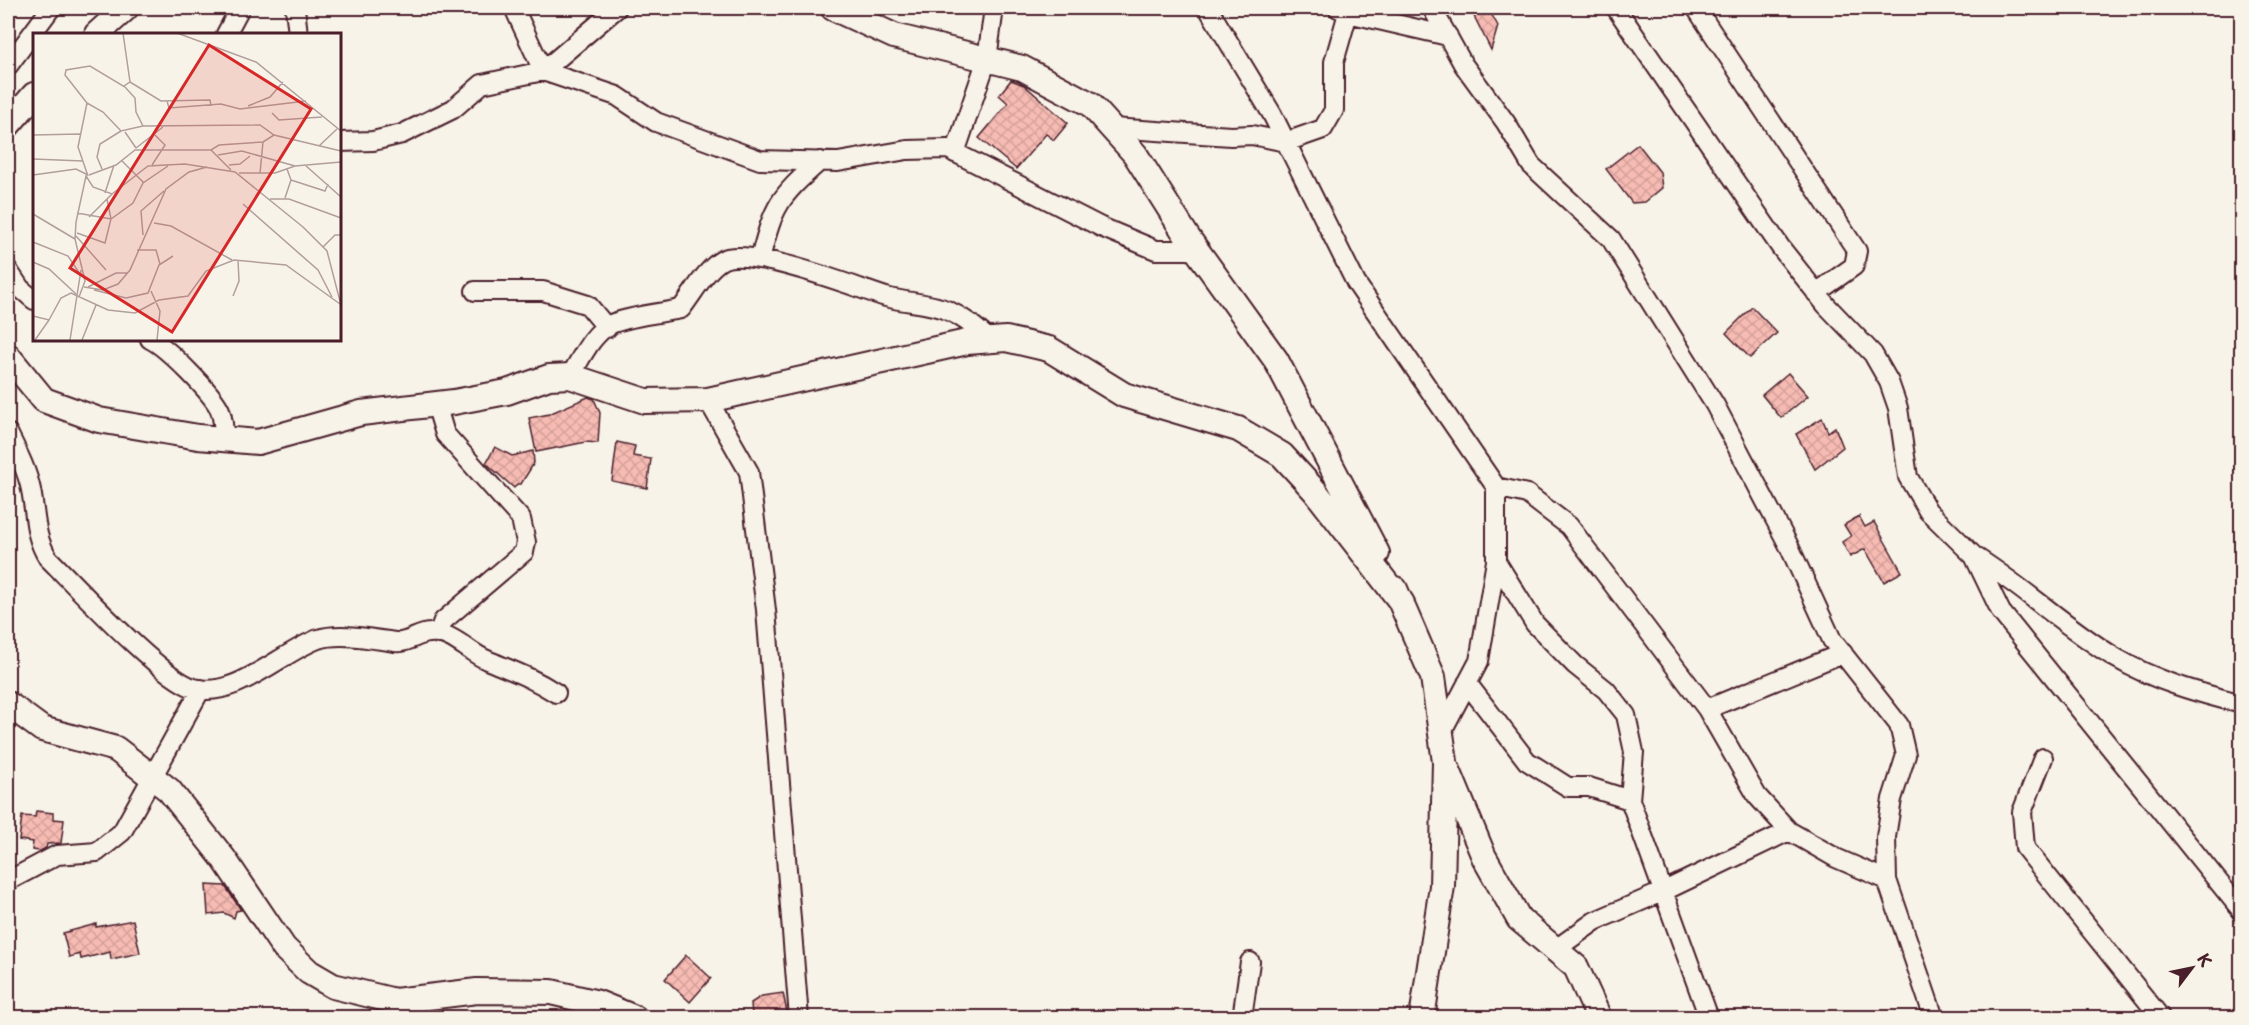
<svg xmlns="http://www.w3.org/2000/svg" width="2249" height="1025" viewBox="0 0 2249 1025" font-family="'Playpen Sans',sans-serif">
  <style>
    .building { fill: url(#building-cross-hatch); stroke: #4a1f2b; stroke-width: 1.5 }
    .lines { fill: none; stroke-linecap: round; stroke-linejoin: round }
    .street-casing { stroke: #4a1f2b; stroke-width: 22 }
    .secondary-casing { stroke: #4a1f2b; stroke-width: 28 }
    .street { stroke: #f7f3e8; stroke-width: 18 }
    .secondary { stroke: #f7f3e8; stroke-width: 24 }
    .inset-road { fill: none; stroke: #b29e9c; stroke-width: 1.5 }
    .view { fill: #d62828; fill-opacity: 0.15; stroke: #d62828; stroke-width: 3 }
    .inset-edge { fill: none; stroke: #4a1f2b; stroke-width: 3 }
  </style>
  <defs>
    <pattern id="building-cross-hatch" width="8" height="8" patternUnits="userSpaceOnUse" patternTransform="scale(1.5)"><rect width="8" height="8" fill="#f6bbb3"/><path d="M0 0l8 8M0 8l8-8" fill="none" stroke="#d4a09a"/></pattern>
  </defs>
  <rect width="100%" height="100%" fill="#f7f3e8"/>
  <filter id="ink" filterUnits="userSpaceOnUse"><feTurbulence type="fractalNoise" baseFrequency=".0167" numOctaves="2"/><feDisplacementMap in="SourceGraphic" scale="12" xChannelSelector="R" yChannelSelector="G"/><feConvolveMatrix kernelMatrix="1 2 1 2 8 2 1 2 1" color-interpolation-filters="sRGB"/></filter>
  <g filter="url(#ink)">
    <path class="building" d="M1488,8L1498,26L1491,50L1474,16Z
      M1011,80L1024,85L1068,123L1054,140L1046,134L1016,169L979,138L1008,103L999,95Z
      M1638,144L1660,172L1662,188L1645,202L1632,203L1606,169Z
      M1752,307L1777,333L1750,358L1726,333Z
      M1788,373L1808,396L1781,418L1762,395Z
      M588,397L594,399L600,413L598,443L586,442L536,452L529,418L549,414Z
      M1822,418L1828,432L1835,427L1843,447L1815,469L1796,434Z
      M617,442L635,446L633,456L651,459L647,488L612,481Z
      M495,447L512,456L533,451L534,463L521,484H517L514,488L486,463Z
      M1859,516L1865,527L1874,522L1902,572L1884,582L1865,549L1850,557L1842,542L1851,536L1844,525Z
      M36,811L53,813V819L64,820L61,843L47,844L46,848L40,851L32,850L33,842L19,840L22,816L35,817Z
      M206,885L225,886L241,910L236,911L234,918L224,913L208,915Z
      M133,920L140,953L111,959L110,952L81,959L80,954L69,957L63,933L96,924V927Z
      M686,955L711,978L690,1002L665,979Z
      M783,993L788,1017H752L751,1003L762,996Z"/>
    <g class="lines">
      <g class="street-casing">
        <path id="street" d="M295,8L298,34
          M514,8L543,71L617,96L656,122L760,160L838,162L907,150L948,149L1101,227L1156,250H1196
          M1208,8L1272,114L1356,283L1496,487L1527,494L1569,526L1707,709L1757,796L1789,831L1836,858L1887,880
          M1338,8L1348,13L1448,36
          M1432,8L1463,64L1506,123L1531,165L1611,239L1715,405L1789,546L1832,640L1899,725L1906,755L1892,799L1886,837L1887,880L1934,1018
          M1616,8L1781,248L1826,305L1873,354L1889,382L1898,408L1908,477L1928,511L1974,556L2001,612L2242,911
          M1696,8L1857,251L1854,266L1816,293
          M226,34L240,8
          M8,66L51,8
          M1112,128L1231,136L1252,135L1286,142L1323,129L1334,110V62L1348,13
          M339,142L373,141L402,134L453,109L482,84L543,71L617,8
          M955,153L987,59L994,8
          M760,259C774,205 778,198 820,161
          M8,270L20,288L34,300
          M475,291H543L588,305L607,328
          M150,339C167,347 213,394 220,410C223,419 224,430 224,439
          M570,376C581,359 592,333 611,324C630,316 661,313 681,309C693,294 706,269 722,260C748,245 857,288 886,297C907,303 929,302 949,311C965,318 977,329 990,340
          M708,400L749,472L766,610L799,1018
          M436,404L445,434L521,519L526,542L524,552L443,621L438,634
          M8,433C17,451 27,470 31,490C36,515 34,536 48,558C76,586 162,679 194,688C234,700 282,652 318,639C340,632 372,639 395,642C407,644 418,633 430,633C451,631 468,652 487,660C513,671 531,677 556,693
          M1974,556C2024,587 2066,628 2116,658C2155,681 2199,693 2242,704
          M1496,561L1535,624L1575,665L1606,690L1626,715L1634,752L1630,800L1709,1018
          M1467,683L1527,761L1568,787H1589L1630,800
          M1707,709L1843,653
          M1441,733L1479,661L1496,561V487
          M2043,758L2022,812L2025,848L2161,1018
          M8,881L57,855L97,852L122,832L201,689
          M1556,949L1595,921L1662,892L1789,831
          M1242,1018L1250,962"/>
      </g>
      <g class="secondary-casing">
        <path id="secondary" d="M833,8L894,36L1022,68L1090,104L1135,154L1188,238L1276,360L1377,553
          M97,34L126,8
          M8,125L34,95
          M8,356L44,400L99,420L198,437L258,442L361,413L454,402L507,392L549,377L570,376L645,401L708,400L967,342L1006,339L1049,349L1124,395L1238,429L1282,455L1315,491L1402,603
          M1395,589L1433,677L1445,762L1442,886L1422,1018
          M8,704L42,729L116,749L169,790L224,859L284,948L309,972L333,986L395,1001L477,991L551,992L598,1003L635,1018
          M1448,770L1484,857L1519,919L1576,967L1599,1018"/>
      </g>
      <use href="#street" class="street"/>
      <use href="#secondary" class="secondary"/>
    </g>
  </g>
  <g transform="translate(33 33)">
    <rect width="308" height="308" fill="#f7f3e8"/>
    <path class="inset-road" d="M90,0L97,49M144,0L223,29L308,98M91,53L97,49L128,68L177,67L178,73M134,68L136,75L188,71L207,76L273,68M54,70L32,42L33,37L57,33L92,54L102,65L103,79L110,93M215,73L237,64L250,49M239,80L246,87L289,84M92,99L103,115M0,102L47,101M286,113L304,96M103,115L130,94M178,117L198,137M185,122L209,118L262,133M0,126L50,128M89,128L111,150M119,132L132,112L122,102M196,132L207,131L217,123M272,132L308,164M69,136L64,124L67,111L88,98M206,140H242L262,133L308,129M227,140L230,109M0,142L43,136L55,142M56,142L83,132L102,117H178L186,112L230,109L241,102M55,143L45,114L54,70L70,79L88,98L110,93L227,92L241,102L308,118M258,147L292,158L295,151M72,160L81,132M252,165L258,147L254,136M237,166H256L308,185M210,171L285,237L299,264M44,180L78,186L100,170L110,150L135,133M0,181L42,206M56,184L79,161M121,190L138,193L199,227M44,200L72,210L78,186L74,166M110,202L108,178L131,158M43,203L73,237M0,209L35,223L47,241M290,214L302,202H308M104,217H123L127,231M0,229L16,236L43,261M0,248V272M51,254L70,257L85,251L97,237L133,156L156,139L174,134M55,254L83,240H94M61,257L93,265L115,260L126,232L140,223M118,258L127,278L124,307M200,263L206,248L205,227M46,264L52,248L42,206L43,189L53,143L60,154L79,161L115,133L152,131L202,139L270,194L294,218L308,272M0,283L16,287L28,265L38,260L75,277L102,280L126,267L155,263L173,238L201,227L253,232L307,271M2,307L16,287M37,307L48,237M49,307L63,272"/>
    <path class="view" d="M176,12L278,76L139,299L37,235Z"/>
    <rect width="308" height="308" class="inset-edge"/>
  </g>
  <rect width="2249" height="1025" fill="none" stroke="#f7f3e8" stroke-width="30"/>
  <rect x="15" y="15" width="2219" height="995" fill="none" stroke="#4a1f2b" stroke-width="2" filter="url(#ink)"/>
  <g transform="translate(2192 968) rotate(58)" stroke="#f7f3e8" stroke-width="4.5" paint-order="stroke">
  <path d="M0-4.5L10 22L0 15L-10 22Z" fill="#4a1f2b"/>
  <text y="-9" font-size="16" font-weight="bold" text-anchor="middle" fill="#4a1f2b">K</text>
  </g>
</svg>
